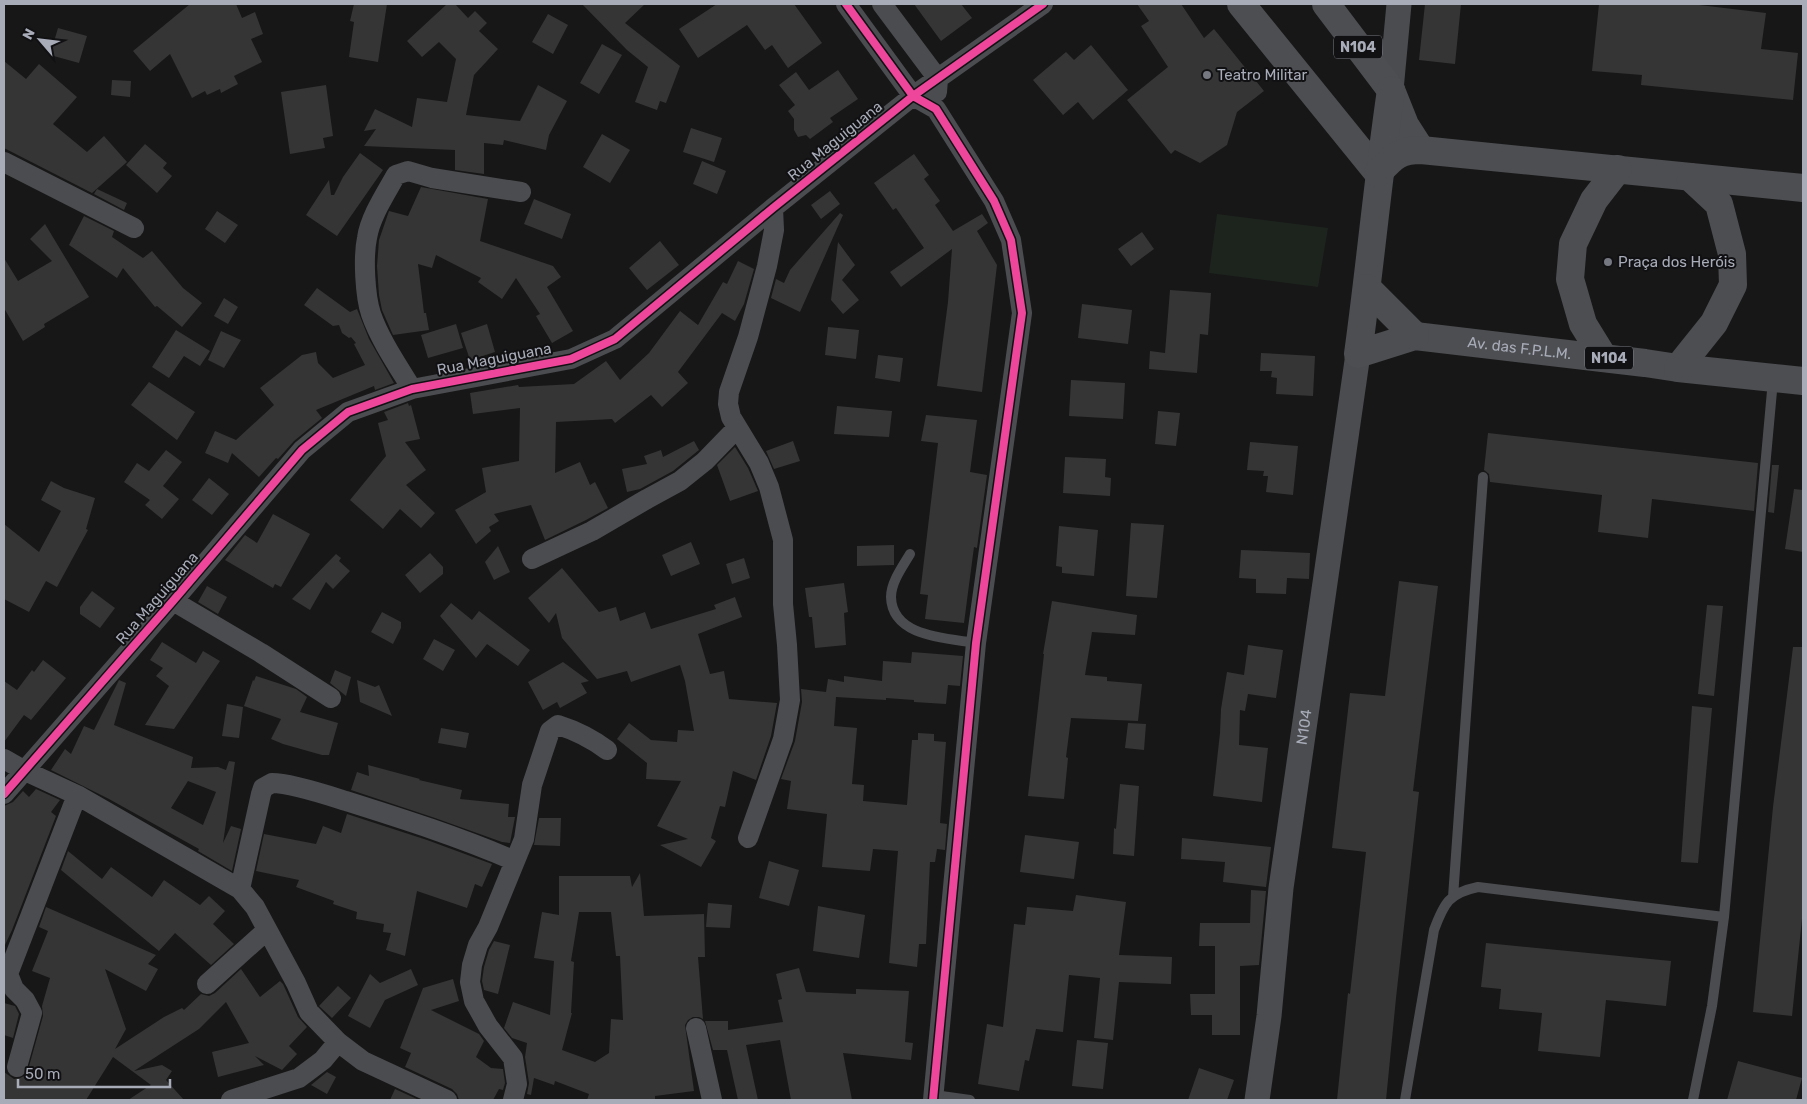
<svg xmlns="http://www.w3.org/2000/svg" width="1807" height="1104" viewBox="0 0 1807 1104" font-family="Rubik,sans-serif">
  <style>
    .green { fill: #1d241e }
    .building { fill: #353536; fill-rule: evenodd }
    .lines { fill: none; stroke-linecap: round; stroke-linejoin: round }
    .service { stroke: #4b4c50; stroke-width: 10 }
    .minor { stroke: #4b4c50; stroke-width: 20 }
    .tertiary { stroke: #4b4c50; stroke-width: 25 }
    .primary { stroke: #4d4e52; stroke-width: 28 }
    .cycleway-casing { stroke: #111113; stroke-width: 11 }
    .cycleway { stroke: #ed469a; stroke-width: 8 }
    .poi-dot { fill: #757880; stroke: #111113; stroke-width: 2 }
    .labels { text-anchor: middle; stroke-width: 4; stroke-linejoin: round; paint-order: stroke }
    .shield { fill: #111113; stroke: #7b7e86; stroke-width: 1 }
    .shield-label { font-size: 14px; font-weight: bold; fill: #a8acb8 }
    .poi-label { font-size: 15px; fill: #a8acb8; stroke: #111113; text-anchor: start }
    .street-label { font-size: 15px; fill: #a8acb8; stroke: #111113 }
  </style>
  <rect width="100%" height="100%" fill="#171717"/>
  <path class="green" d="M1217,214L1328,228L1318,287L1209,273Z"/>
  <path class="building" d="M190,4H236L242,18L255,12L263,34L251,39L262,62L234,76L238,84L221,93L220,89L207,95L205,91L192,98L170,54L150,71L133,51Z
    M354,4H387L378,62L349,57L354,22L350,21Z
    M447,4H455L468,18L475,11L487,23L479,31L498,49L474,75L466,115L520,121L538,85L567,101L549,135L546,150L504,140L503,145L484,143V174L455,170V150L364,146L376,129L364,131L375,109L412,127L417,98L447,102L456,59L439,42L422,57L407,41Z
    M582,4H645L625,23L680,66L666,103L660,101L657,110L635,102L648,67L627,50Z
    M717,4H794L822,43L788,68L772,45L765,50L747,25L698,58L679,29Z
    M914,4H961L972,18L941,41Z
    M1137,4H1181L1204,38L1214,29L1264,91L1237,112L1227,145L1200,163L1175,150L1171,154L1127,100L1168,67L1141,26L1149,21Z
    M1425,4H1461L1455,64L1419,60Z
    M1599,4H1691L1766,13L1761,49L1798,53L1793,100L1641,85L1642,75L1592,71Z
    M548,14L568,25L553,54L532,42Z
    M58,28L87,36L79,63L50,55Z
    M602,44L622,55L599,94L580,83Z
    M1091,45L1128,90L1093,120L1078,102L1063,115L1033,80L1066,52L1074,60Z
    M4,61L26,79L39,64L77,97L53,124L87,152L104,136L127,162L92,193L4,148Z
    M838,70L858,99L830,118L833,122L810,139L806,135L798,137L794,130V119L788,111L795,105L779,85L796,72L809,90Z
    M112,80L131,81L130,97L111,95Z
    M326,85L333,136L323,138L325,148L290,154L281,92Z
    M691,128L722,138L714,162L683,152Z
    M602,134L630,150L610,183L583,167Z
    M145,144L167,163L163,168L172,176L157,193L126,165Z
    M360,153L383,170L337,236L306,215L329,180L331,195H334L343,177Z
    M914,154L929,175L924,179L940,201L935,205L953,231L982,214L988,223L977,231L997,265L982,392L937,386L948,302L952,249L901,287L890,272L924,248L896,208L893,210L874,183Z
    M702,161L726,171L717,194L693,184Z
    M421,187L488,199L480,241L553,266L561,277L547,287L573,331L552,343L536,316L540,314L516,278L502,299L478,282L481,278L436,255L432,268L418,264L424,313H426L429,330L393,335L382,310L379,295L377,266L379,240L389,211L408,216Z
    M97,189L127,203L124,210L94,194Z
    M830,191L840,204L821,219L811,205Z
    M534,199L571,214L562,239L524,224Z
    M217,211L238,225L225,243L205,229Z
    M840,213L843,215L800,312L771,298L776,279L784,283L790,270Z
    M84,216L114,231L112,237L143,258L152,251L183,288L202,303L182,327L157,306L155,307L123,268L117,278L69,245Z
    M45,224L89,297L44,324L45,327L23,341L4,308V258L18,281L52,261L30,239Z
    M1142,232L1154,249L1131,266L1118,249Z
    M660,241L679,265L647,290L629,268Z
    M838,242L855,265L842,280L859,300L843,314L831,300Z
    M738,261L754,269L744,304L735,321L722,313L678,372L688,383L662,407L651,395L615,423L612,419L556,422L555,473L580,462L590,485L595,482L608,508L586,520L545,540L531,505L494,514L499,521L489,527L491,531L476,544L455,510L486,492L482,468L519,461L520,408L473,414L470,393L518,385L519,387L574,384L606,361L620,380L649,353L680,311L698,325L723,282L727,284Z
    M317,288L350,312L357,309L369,339L394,383L375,390L374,386L316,410L322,418L294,441L278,459L276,458L259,477L232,453L228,463L205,453L215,431L236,440L274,405L260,388L302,355L316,352L318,363L333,378L365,365L354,344L356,343L351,337L349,338L342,333L339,325L333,326L304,305Z
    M1170,290L1211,293L1208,335L1200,334L1197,373L1149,369L1150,351L1165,353Z
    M224,298L238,307L228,324L214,316Z
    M1082,304L1132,310L1128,344L1078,338Z
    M456,324L463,348L428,358L421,335Z
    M487,324L495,352L470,360L461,333Z
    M828,327L859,330L856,359L825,355Z
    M176,330L210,351L200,366L184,356L169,378L152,367Z
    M221,331L241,340L224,368L208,360Z
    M1261,353L1315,356L1313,396L1276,394L1277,378L1271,377L1272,371H1260Z
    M878,355L903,358L900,382L875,378Z
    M1071,380L1125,383L1123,419L1069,416Z
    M149,382L195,412L177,440L131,405Z
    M408,403L409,406L411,405L420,439L405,442L426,470L406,485L435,513L421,528L400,509L383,529L350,500L386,456L378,423L388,420L384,412Z
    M837,406L892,411L889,437L834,434Z
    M1158,411L1180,413L1176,446L1155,444Z
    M926,415L977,420L970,472L987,475L977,548L974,547L964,623L925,619L928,595L920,594L938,443L921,441Z
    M1488,433L1758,463L1754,511L1652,499L1648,538L1598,532L1602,495L1490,482L1489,474L1484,470Z
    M694,441L699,450L673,471L640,489L627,492L622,469L647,464L644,456L661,450L663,457Z
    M793,441L800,461L774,469L766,451Z
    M1250,442L1298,446L1293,495L1266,492L1268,476H1263L1264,471L1247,470Z
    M735,447L748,468L758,491L730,501L717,465Z
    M166,450L182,462L163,486L179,499L162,519L145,505L150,500L124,482L137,463L149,471Z
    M1065,457L1106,459L1105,477L1111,478L1110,496L1063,493Z
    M1772,465H1779L1774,513L1768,512Z
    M209,478L229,494L212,515L192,500Z
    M51,481L64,488L95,498L86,529L88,530L57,587L46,581L29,612L4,599V524L39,552L61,511L41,500Z
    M1794,489L1803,490V552L1785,549Z
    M273,514L310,534L281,587L275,584L273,588L225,560L245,535L257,543Z
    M1131,523L1164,525L1157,598L1126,596Z
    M1059,526L1098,530L1094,576L1062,573V567L1056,566Z
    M691,542L700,564L671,576L662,555Z
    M894,545V565L857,566V546Z
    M498,546L510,572L494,580L485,562Z
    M1241,550L1310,553L1309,579L1287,578L1286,594L1256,593V579L1239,578Z
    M430,553L443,567V574L420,593L405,575Z
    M336,554L341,558L339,561L350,571L333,589L326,582L310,610L292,599Z
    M744,558L750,578L732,584L726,564Z
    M562,568L599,612L616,607L620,621L645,612L651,629L716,609L714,605L735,597L742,617L698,634L710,674L724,671L729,699L777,703L771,736L756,780L733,771L725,807L720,806L711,838L716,841L701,867L660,845L688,839L657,826L681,781L646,779L647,763L617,739L629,723L651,740L677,742L678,730L694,731L685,681L680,665L631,682L627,671L597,679L562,638L556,613L549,623L528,598Z
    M1399,581L1438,586L1413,791L1419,792L1396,998L1386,1100H1337L1348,993L1350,994L1366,852L1332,848L1350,693L1385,696Z
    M844,583L848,612L844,613L846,645L815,648L812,617H809L805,588Z
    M207,586L227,597L218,614L198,602Z
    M92,591L115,608L100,628L80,614V607Z
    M1052,601L1137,615L1135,635L1092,632L1085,675L1107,677V681L1142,684L1138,721L1071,718L1066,757L1068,758L1064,799L1028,796L1044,654H1043Z
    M451,603L472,620L479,611L530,650L518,666L487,644L476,658L440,616Z
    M1707,605L1723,606L1714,696L1698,694Z
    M382,612L401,622V628L393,644L371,632Z
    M434,639L455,650L443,671L423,659Z
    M162,642L196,663L203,651L220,661L174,729L145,725L169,686L156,676L163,668L150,660Z
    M1248,645L1283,650L1276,698L1248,694L1245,711L1240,710L1239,745L1268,748L1262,802L1213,796L1220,733L1221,709L1227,672L1244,675Z
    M1793,647H1803V909L1792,1016L1753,1012L1773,807Z
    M912,652L963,656L960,686L948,685L946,704L914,702V700L886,698V700L836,697L834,726L857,728L852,784L864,785L863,801L907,805L912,740H918V733L934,734V741L946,742L940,823L947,824L945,850L937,849L935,862H930L926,944H919L917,967L889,963L898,851L873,849L870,871L822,867L827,814L787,809L791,781L781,779L795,741L802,702L801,689L826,692L828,679L844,682V676L882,681L883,661L911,663Z
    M43,660L66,678L31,720L24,715L4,742V681L17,690L32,670L34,672Z
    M563,662L589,681L581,683L587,693L560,708L557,702L543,710L528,682Z
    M335,670L351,677L346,696L330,683Z
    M256,676L296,689L307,697L300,712L338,723L329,755H322L283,744L271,739L281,719L244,706L253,680L254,681Z
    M119,680L126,683L114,725L193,757L191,768L218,767L226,770L229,761L235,762L223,843L231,826L241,829L232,871L198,851L199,849L109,799L51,770L65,749L71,754L84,726L94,730ZM188,781L216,792L203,825L171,808Z
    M357,680L375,687L379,685L392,716L360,702Z
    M227,704L243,707L239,738L222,736Z
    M1692,706L1712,708L1698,863L1681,862Z
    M1128,723L1146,724L1144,750L1125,748Z
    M441,728L469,733L466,748L438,743Z
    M368,765L420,779L419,780L462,790L460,799L509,804L508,817H515L510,843L502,842L435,818L351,790L357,772L369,776Z
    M1120,784L1139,786L1134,856L1113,854L1114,828L1116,829Z
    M36,789L60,800L51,812L56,816L12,930L4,947V806L13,802L23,791L29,797Z
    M347,814L427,840L492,864L482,887L475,884L467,908L417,891L405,956L386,950L391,933L383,932L384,924L356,919L357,912L333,904L334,901L296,887L299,880L256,871L264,834L316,844L323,826L341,833Z
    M539,818H561L560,846L534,845Z
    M1025,835L1079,842L1074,879L1020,872Z
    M1182,838L1271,847L1266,887L1223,882L1225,862L1181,859Z
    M68,851L102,879L111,867L152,897L164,880L200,905L209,896L225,911L213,924L234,944L211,965L175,933L159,951L61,870Z
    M769,861L799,870L789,906L759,898Z
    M640,873L644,916L704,914L705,957H698L703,1019L699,1017H693L688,1020L685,1025L694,1091L655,1096V1100H587L589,1094L555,1081L554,1085L534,1078L531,1095L527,1094L529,1083L525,1057L527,1043L512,1038L504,1028L513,1002L550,1015L554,961L534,958L542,912L559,915V876H630L632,887ZM579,912H611L616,956H620L623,1020L611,1019L609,1053L595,1062L562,1050L572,1013H571L574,962L571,961Z
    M1251,890L1266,891L1259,965L1240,966V1035H1212V1015H1191L1190,994H1215V946H1199L1200,923H1250Z
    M1076,895L1126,902L1119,955L1172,957L1171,984L1119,982L1113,1040L1094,1038L1100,978L1069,975L1063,1032L1036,1029L1029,1061L1025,1060L1019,1091L978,1084L987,1024L1003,1027L1014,924L1025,925L1027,907L1073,911Z
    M708,903L732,905L730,928L706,927Z
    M818,906L865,915L859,958L813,951Z
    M46,907L156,955L148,964L158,969L146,991L105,969L126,1029L115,1049L164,1017L182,1008L184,1010L201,994L209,996L215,993L241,969L260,997L280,981L283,984L298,1017L307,1027L289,1046L297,1054L282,1070L255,1056L264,1065L218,1077L212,1052L249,1043L226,1002L199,1029L134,1071L162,1065L172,1071L166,1080L184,1100H128L151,1085L113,1057L86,1100H4V1072L14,1079L20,1078L26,1075L28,1070L43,1016L42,1006L50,978L32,971L48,931L39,927Z
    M494,941L510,945L498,994L484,990L482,981L484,967L489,950Z
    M1486,943L1671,961L1666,1006L1606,1000L1600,1057L1538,1051L1542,1013L1499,1009L1501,989L1481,987Z
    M799,968L806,992L856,994V989L909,991L905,1042L913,1043L911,1060L843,1053L852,1100H791L780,1040L746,1045L758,1100H738L727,1050H713L705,1021H728V1030L783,1022L778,1000L782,999L776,974Z
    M411,969L418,985L385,1000L370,1028L348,1016L370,974L380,983Z
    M453,979L459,1001L431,1010L479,1034L484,1041L476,1057L491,1068L503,1069L505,1083L503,1090L499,1089L493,1100H459L457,1094L452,1089L405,1067L411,1053L400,1048L423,988Z
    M338,986L351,998L332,1018L319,1006Z
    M4,1003L15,1006L19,1014L13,1038L4,1035Z
    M1077,1040L1108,1043L1103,1089L1072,1086Z
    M1738,1061L1802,1078L1796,1100H1727Z
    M1199,1068L1234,1080L1227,1100H1188Z
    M327,1072L336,1077L327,1094L311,1085Z
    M395,1089L419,1100H390Z"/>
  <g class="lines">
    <path class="service" d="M910,554C903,566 891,582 891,597C892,637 946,638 976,643
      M1453,897L1483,477
      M934,1095L970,1100
      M1405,1100L1434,930C1444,903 1449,893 1478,887L1724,917
      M1693,1100L1712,1006L1724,917L1773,380"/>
    <path class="minor" d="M846,4L913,96L936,109L994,201L1011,240L1022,313L976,643L933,1100
      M882,4L938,79L937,92
      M4,162L134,228
      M412,389C398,366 380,340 371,314C365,296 363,257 367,238C370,217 386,193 396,175L408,171L432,178L521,192
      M532,559L592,531L647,499L680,481L705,461L737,428
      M173,601L261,653L331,698
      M4,759L25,771L77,795L240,889L255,907L296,983L309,1012L338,1042L363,1061L447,1100
      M4,794L173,601L302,450L348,412L412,389L571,359L615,339L773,208L913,96L1043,4
      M748,838L783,739L790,700L787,645L783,604V540L769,487L759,463L731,417L728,404L729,392L748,337L767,266L774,230L773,208
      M515,861L524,839L532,785L550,731L558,725C577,731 591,738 607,750
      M240,889L261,794L263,788L272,783C291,783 327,795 346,801C403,819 460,837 515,861L488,927L478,945L472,965L470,982L474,1001L488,1026L513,1058L517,1084L513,1100
      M207,984L267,930
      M696,1028L712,1100
      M17,1067L32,1013L25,1000L14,989L8,974L77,795
      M231,1100L299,1078L323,1060L338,1042"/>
    <g class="tertiary">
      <path d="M1391,90L1399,4"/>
      <path id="s1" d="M1257,1100L1269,1016L1281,888L1358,354"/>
    </g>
    <g class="primary">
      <path d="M1241,4L1378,173"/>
      <path d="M1326,4L1391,90L1405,125L1421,150"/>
      <path id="s2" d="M1391,90C1378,178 1370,267 1358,354L1415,336L1645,363L1678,368L1803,381"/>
      <path d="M1378,173C1393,157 1399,150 1421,150L1803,188"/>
      <path d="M1367,288L1415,336"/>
      <path d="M1604,358L1583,324L1570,279L1573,244L1594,200L1618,169"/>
      <path d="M1678,368L1714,323L1733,285L1732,254L1719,204L1690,177"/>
    </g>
    <g class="cycleway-casing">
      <path id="cycleway" d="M846,4L913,96L936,109L994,201L1011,240L1022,313L976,643L933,1100
        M4,794L173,601L302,450L348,412L412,389L571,359L615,339L773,208L913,96L1043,4"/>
    </g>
    <use href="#cycleway" class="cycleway"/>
  </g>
  <g class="poi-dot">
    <circle cx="1207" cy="75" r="5"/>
    <circle cx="1608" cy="262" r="5"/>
  </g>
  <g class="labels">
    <g class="shield">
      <rect x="1334" y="35.5" width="48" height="23" rx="4"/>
      <rect x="1585" y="346.5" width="48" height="23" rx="4"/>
    </g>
    <g class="shield-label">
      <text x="1358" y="52">N104</text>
      <text x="1609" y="363">N104</text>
    </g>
    <g class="poi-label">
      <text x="1217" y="80">Teatro Militar</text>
      <text x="1618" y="267">Praça dos Heróis</text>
    </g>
    <g class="street-label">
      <text transform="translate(835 141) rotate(-39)" y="5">Rua Maguiguana</text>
      <text dy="5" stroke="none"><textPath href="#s2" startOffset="431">Av. das F.P.L.M.</textPath></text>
      <text transform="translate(494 359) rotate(-11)" y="5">Rua Maguiguana</text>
      <text transform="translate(157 598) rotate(-49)" y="5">Rua Maguiguana</text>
      <text dy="5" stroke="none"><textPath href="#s1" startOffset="376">N104</textPath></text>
    </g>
  </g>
  <rect width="1807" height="1104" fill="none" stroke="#a8acb8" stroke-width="10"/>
  <g transform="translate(40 40) rotate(298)" stroke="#111113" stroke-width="4" paint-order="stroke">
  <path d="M0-4L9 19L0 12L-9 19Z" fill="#a8acb8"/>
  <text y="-8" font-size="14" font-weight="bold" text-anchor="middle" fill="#a8acb8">N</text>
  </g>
  <path d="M18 1079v8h152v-8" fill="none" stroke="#a8acb8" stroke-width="2.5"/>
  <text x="25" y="1079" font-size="15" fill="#a8acb8" stroke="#111113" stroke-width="4" paint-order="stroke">50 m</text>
</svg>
